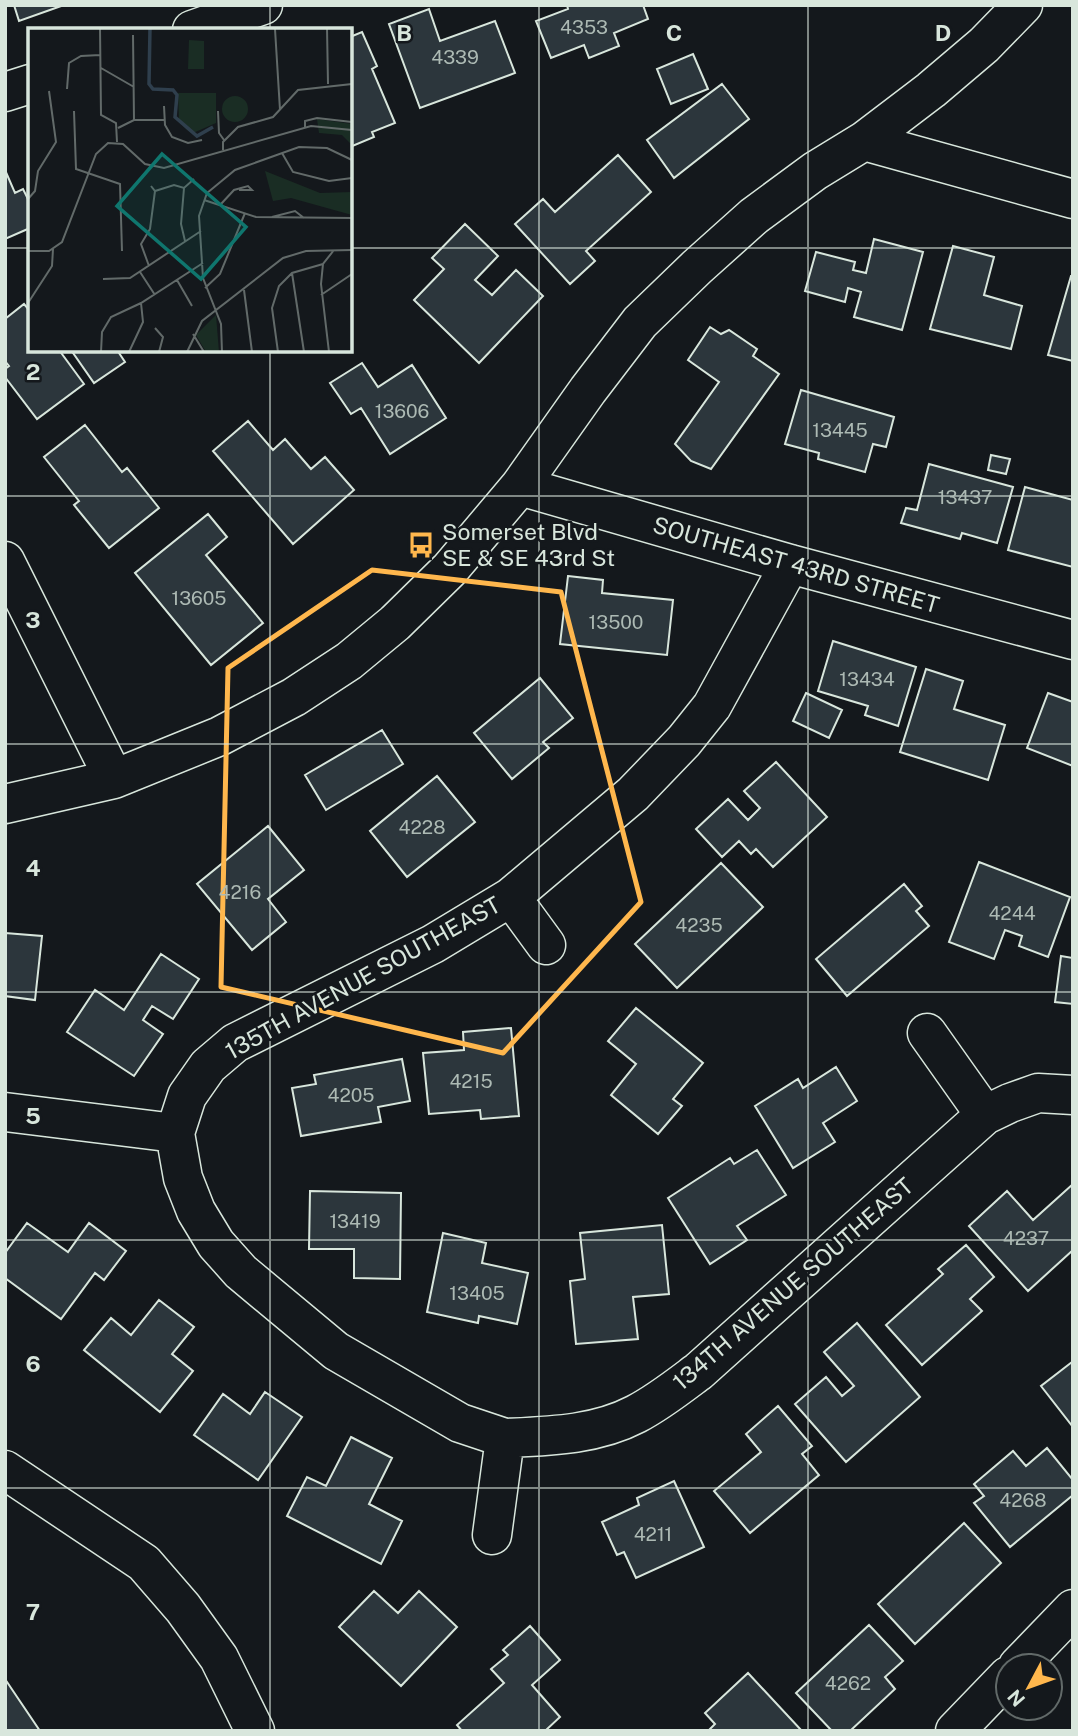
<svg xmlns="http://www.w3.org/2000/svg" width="1078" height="1736" viewBox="0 0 1078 1736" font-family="'Public Sans',sans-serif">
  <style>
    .building { fill: #2c363c; stroke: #d8e6dc; stroke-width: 2 }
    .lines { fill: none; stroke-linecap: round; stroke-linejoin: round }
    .minor-casing { stroke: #d8e6dc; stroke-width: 41 }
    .major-casing { stroke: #d8e6dc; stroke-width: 41 }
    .minor { stroke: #14181c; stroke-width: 38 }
    .major { stroke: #14181c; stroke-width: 38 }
    .marked { fill: none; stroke: #ffb74d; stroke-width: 5; stroke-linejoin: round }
    .grid { fill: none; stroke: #d8e6dc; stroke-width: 2; stroke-opacity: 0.55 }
    .labels { text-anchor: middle; stroke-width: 5; stroke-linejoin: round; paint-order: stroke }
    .number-label { font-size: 19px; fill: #adbab4 }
    .poi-label { font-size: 23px; fill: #d8e6dc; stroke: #14181c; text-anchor: start }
    .street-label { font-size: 23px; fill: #d8e6dc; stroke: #14181c }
    .inset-river { fill: none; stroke: #2f3f4d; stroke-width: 3.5 }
    .inset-road { fill: none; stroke: #626a69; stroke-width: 2 }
    .view { fill: #0f766e; fill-opacity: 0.15; stroke: #0f766e; stroke-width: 3.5 }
    .inset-edge { fill: none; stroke: #d8e6dc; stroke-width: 3.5 }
    .grid-label { font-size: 23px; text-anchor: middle; font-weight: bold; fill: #d8e6dc; stroke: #14181c; stroke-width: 5; stroke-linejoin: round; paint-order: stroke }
  </style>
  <rect width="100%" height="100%" fill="#14181c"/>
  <path class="building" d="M14,5H64L19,21Z
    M567,5H643L648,19L614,33L619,46L589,58L584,45L551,58L536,21L568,9Z
    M429,9L440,41L495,21L515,73L420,108L389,24Z
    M362,32L377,66L372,69L395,123L372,132L374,137L350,147V37Z
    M693,54L708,89L671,104L657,69Z
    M722,84L749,119L674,178L647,140Z
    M618,155L651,192L586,251L595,261L570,284L515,224L543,199L555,212Z
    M5,170L15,193L23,189L30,203V228L5,239Z
    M465,224L498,256L475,280L492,295L516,270L543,296L479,363L414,300L444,269L432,258Z
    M874,239L923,252L902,330L854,317L861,292L848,288L845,302L805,291L816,252L855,262L853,270L866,273Z
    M953,246L994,257L984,295L1022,306L1011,349L930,329Z
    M1071,276H1073V361L1048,355Z
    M24,304L30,311V350H59L84,384L37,419L5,377V369L9,366L5,361V319Z
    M710,327L721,334L729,330L757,349L753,356L779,374L711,469L691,461L675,444L719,382L688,360Z
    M71,350H117L125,362L94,383Z
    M362,363L378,387L412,365L446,418L390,454L361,408L351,414L330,383Z
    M801,390L894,417L886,447L873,444L865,472L818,459L819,453L785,444Z
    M248,421L273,450L285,439L311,469L325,457L354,490L293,544L213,451Z
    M85,425L122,472L127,468L159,508L109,548L74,505L79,501L44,457Z
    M991,455L1010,459L1006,474L988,470Z
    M929,464L1013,487L997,543L962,533L960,539L901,523L906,508L917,510Z
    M1025,487L1073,500V567L1008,550Z
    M208,514L227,537L206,555L263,623L211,665L135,573Z
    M568,576L603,580L602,593L673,600L667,655L560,644Z
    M833,641L916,667L898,726L865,715L868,706L818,691Z
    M926,669L963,681L954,709L1005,725L988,780L900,752Z
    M540,678L573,718L543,742L549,748L512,779L474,733Z
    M806,693L842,710L829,738L793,721Z
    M1048,693L1073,702V766L1027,748Z
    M382,730L403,764L326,810L305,775Z
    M776,762L827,817L773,867L756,849L751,854L739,841L722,857L696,829L728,799L748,820L760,808L744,791Z
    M437,776L475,822L407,877L370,831Z
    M268,826L304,870L268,899L286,922L252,950L197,884Z
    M979,862L1070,897L1048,957L1019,946L1022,936L1005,930L994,959L949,942Z
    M721,863L763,907L677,988L635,944Z
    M904,884L922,906L916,911L929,926L847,996L816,959Z
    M5,933L42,936L35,1000L5,996Z
    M161,954L199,979L173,1019L152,1006L143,1020L163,1034L134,1076L67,1032L95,990L124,1010Z
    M1061,956L1073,958V1004L1055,1002Z
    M636,1008L703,1063L673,1099L682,1106L658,1134L611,1095L636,1064L608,1041Z
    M511,1028L519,1116L481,1119L480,1110L429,1114L423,1053L464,1050L463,1032Z
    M402,1059L410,1101L378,1107L381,1122L301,1136L292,1088L316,1084L314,1075Z
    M836,1067L857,1101L823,1123L835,1142L793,1168L755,1106L798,1079L803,1088Z
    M757,1150L786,1195L737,1226L747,1240L710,1264L668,1198L730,1158L734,1164Z
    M1073,1184V1250L1028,1291L969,1226L1007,1191L1033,1220Z
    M310,1191L401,1193L400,1279L354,1278V1249H309Z
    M27,1223L68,1252L89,1223L126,1251L104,1280L95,1273L61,1319L5,1278V1253Z
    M662,1225L669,1294L633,1297L638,1339L576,1344L570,1281L585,1279L580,1233Z
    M443,1233L486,1243L482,1263L528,1273L517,1324L479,1316L478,1323L427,1312Z
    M966,1245L994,1277L970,1299L982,1311L922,1365L886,1325L943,1274L938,1269Z
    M159,1300L194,1327L172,1354L193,1371L160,1412L84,1350L111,1318L131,1335Z
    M857,1323L920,1397L846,1462L795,1404L826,1377L842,1396L854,1386L824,1352Z
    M1072,1362L1073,1364V1427L1041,1386Z
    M265,1392L302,1417L258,1480L194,1435L223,1394L250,1414Z
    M778,1406L812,1446L802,1454L819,1475L750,1533L714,1491L761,1452L746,1434Z
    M351,1437L392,1458L369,1504L402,1521L381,1564L287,1516L307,1477L326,1486Z
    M1047,1448L1073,1480V1495L1010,1547L974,1503L984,1496L974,1484L1013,1451L1026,1466Z
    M674,1481L704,1547L636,1578L624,1552L617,1555L602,1522L639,1505L637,1498Z
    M964,1523L1001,1563L915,1644L878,1604Z
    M374,1591L398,1613L419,1591L457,1627L401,1686L339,1627Z
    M869,1625L903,1661L885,1677L895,1689L850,1731H832L796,1693Z
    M530,1626L560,1660L532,1685L560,1717L545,1731H462L457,1725L504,1683L491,1669L508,1655L503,1650Z
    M748,1673L802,1731H708L715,1724L705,1713Z
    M5,1679L40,1731H5Z"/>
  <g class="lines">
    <g class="minor-casing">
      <path id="minor" d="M192,30L263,5
        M5,92L30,84
        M864,141L1073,199
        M520,486L790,564L1073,640
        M5,561L114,779
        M5,804L114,779L220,736L294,697L349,661L395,623L450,569L520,486L588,390L640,322L697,267L754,216L815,171L864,141L931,90L984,45L1023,5
        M511,897L546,945
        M927,1033L985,1115
        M5,1112L175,1133L183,1178L196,1211L216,1244L241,1272L336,1351L460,1423L505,1438L492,1535
        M175,1133L187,1096L208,1066L235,1043L433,944L511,897L633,794L684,741L712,706L790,564
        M505,1438C550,1436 596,1435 636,1414C659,1402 679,1386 699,1371L985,1115L1010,1103L1038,1093L1073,1095
        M1018,1666L1073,1609
        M955,1731L1008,1676"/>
    </g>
    <g class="major-casing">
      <path id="major" d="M5,1470L144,1563L183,1608L219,1658L255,1731"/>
    </g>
    <use href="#minor" class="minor"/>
    <use href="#major" class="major"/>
  </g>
  <path class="marked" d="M372,570L561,592L641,902L503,1053L221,987L228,668Z"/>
  <path class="grid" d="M270,5V30M539,5V1731M808,5V1731M5,248H30M350,248H1073M270,350V1731M5,496H1073M5,744H1073M5,992H1073M5,1240H1073M5,1488H1073"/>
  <defs>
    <g id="bus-bare" transform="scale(2.1)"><path d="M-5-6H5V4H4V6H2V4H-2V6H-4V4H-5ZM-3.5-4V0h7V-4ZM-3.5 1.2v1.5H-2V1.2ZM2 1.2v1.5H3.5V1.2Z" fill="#ffb74d" stroke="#14181c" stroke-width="2.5" paint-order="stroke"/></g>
  </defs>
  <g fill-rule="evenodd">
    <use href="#bus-bare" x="421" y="545"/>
  </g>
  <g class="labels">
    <g class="number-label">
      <text x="584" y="34">4353</text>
      <text x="455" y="64">4339</text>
      <text x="402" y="418">13606</text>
      <text x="840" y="437">13445</text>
      <text x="965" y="504">13437</text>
      <text x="199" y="605">13605</text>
      <text x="616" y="629">13500</text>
      <text x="867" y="686">13434</text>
      <text x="422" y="834">4228</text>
      <text x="240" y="899">4216</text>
      <text x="1012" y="920">4244</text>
      <text x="699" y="932">4235</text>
      <text x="471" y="1088">4215</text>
      <text x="351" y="1102">4205</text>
      <text x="355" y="1228">13419</text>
      <text x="1026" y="1245">4237</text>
      <text x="477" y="1300">13405</text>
      <text x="1023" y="1507">4268</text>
      <text x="653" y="1541">4211</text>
      <text x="848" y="1690">4262</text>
    </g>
    <g class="poi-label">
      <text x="442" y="540">Somerset Blvd<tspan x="442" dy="26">SE &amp; SE 43rd St</tspan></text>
    </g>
    <g class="street-label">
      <text transform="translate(796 565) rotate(16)" y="8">SOUTHEAST 43RD STREET</text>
      <text transform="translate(363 978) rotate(-29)" y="8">135TH AVENUE SOUTHEAST</text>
      <text transform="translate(793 1284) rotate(-41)" y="8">134TH AVENUE SOUTHEAST</text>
    </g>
  </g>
  <g transform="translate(28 28)">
    <rect width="324" height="324" fill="#14181c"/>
    <path d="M289,91L324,96V117L314,107L291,105ZM237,143L292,165L324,164V187L263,170L245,173Z" fill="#1a2d24"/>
    <path d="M161,12L176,13V41H160ZM150,65H188V95L165,105L159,102L151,93ZM194 81a13 13 0 1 1 26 0a13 13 0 1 1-26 0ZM188,287L191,324H178L168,307Z" fill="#1a2d24"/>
    <path class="inset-river" d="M122,0L121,56L125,61L145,62L149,67L147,89L169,108L185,99"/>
    <path class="inset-road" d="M72,0L73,87L88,95L89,114M299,0L300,56M247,1L252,82M105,7L106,92M73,40L106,59M39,61L41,35L53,28L72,27M136,78L137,97L144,109L160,115L174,112M46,83L48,141L92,156L94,223M190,83L191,105L196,112M277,99V93L289,90L324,94M90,100L106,92H136M195,122V114L210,99L245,89L270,62L324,56M254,125L265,144L301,153L324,150M123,158L127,163L146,157L156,160L166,151M156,160L153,196L157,213M0,171L7,163L10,143L28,114L21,63M176,172L228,189L324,190M193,176L206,162L220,158L224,162H211M244,189L267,183L276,190M0,223H21L34,214L68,126L80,115L95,116L117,136L136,140L283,98L324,102M121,238L113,216L122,201L127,163M112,244L127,267M264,245L276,324M75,251L102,250L173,203M149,252L164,278M177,260L192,246L217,185M216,262L224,324M293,267L324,246M0,275L24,238L25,221M127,300L135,309L131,324M165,306L176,324M73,324L74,304L83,289L113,275L175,235M101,324L115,294L113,275M159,324L174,293L255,230L278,223L324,222M194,324L193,296L175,250L171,188L179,165L207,142L271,119L299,120L324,132M250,324L244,280L251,258L264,245L295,236M301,324L293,256L295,236L306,222"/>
    <path class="view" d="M134,126L218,199L173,251L89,178Z"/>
    <rect width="324" height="324" class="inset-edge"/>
  </g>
  <g class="grid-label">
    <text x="404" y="41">B</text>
    <text x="674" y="41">C</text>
    <text x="943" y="41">D</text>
    <text x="33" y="380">2</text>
    <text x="33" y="628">3</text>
    <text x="33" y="876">4</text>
    <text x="33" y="1124">5</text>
    <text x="33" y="1372">6</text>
    <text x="33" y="1620">7</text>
  </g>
  <rect width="1078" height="1736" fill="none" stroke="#d8e6dc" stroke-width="14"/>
  <g transform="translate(1029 1687) rotate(229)"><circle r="33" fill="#14181c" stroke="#626a69" stroke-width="2"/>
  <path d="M0-5L12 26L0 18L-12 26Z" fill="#ffb74d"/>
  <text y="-10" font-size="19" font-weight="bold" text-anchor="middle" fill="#d8e6dc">N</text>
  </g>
</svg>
